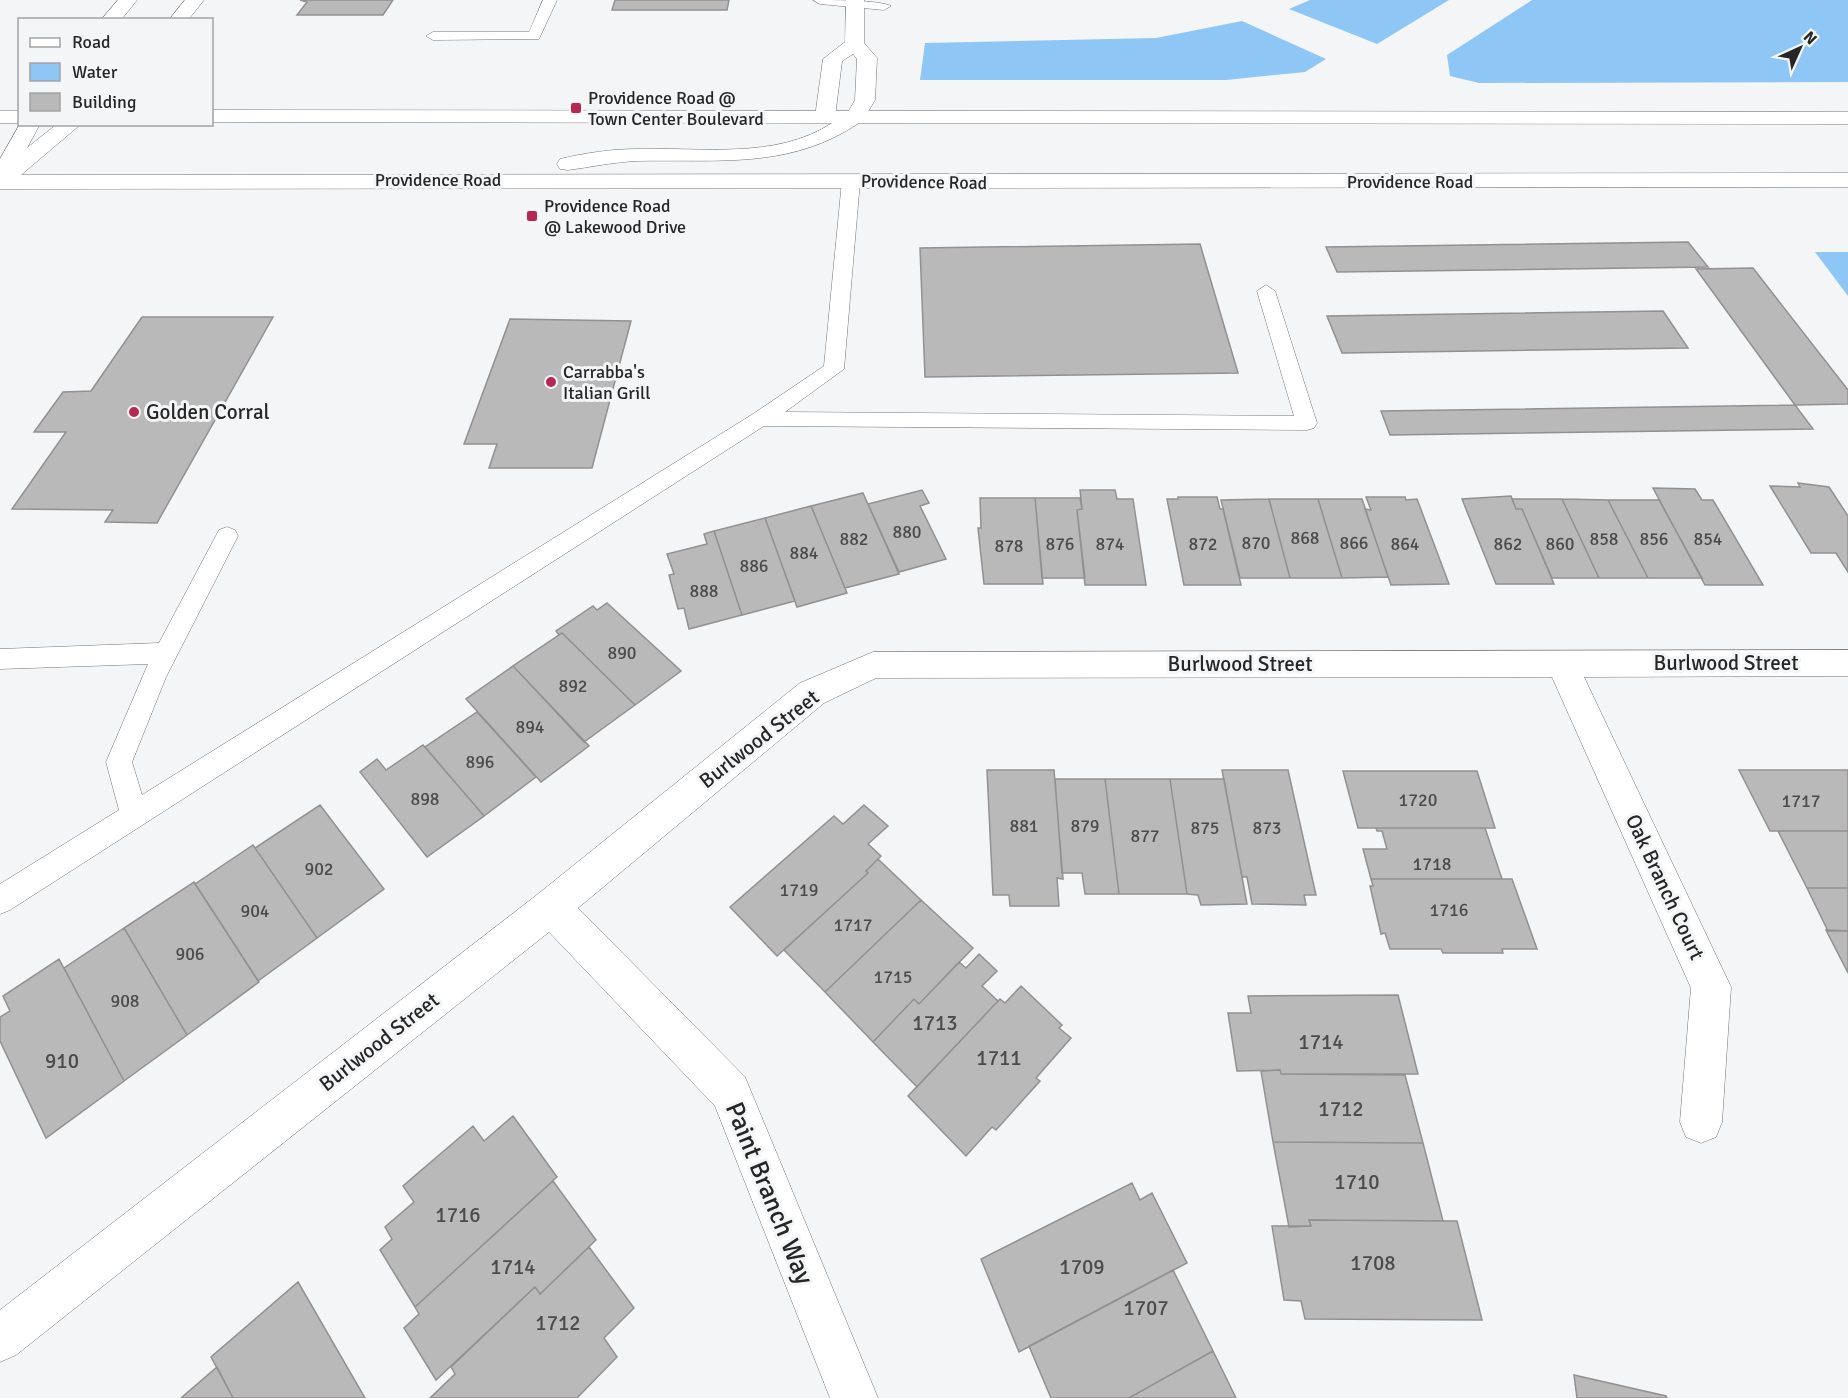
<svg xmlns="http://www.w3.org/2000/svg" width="1848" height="1398" viewBox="0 0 1848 1398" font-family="Signika,sans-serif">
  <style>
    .water { fill: #8ec7f5 }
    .building { fill: #bab9ba; stroke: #929091; stroke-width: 1.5 }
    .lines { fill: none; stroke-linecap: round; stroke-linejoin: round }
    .lane-casing { stroke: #747476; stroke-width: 1 }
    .street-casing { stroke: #747476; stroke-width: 1 }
    .secondary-casing { stroke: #747476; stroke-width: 1 }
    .lane { fill: #fff; fill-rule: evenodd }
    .street { fill: #fff; fill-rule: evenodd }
    .secondary { fill: #fff; fill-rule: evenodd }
    .poi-dot { fill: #b72753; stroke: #f4f5f6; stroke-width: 2 }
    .labels { text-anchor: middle; stroke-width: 6; stroke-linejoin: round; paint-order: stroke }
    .far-poi-label { font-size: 18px; fill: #262626; stroke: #f4f5f6; text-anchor: start }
    .far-street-label { font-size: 18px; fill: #262626; stroke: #f4f5f6 }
    .number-label { font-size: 18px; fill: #4b4b4b }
    .poi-label { font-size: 21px; fill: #262626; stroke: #f4f5f6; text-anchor: start }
    .street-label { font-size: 21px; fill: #262626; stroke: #f4f5f6 }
    .near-number-label { font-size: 21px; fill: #4b4b4b }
    .near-street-label { font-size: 26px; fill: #262626; stroke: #f4f5f6 }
  </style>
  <rect width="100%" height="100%" fill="#f4f5f6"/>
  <path class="water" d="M1310,0H1449L1377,44L1289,9Z
    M1532,0H1848V82L1479,83L1450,76L1447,55Z
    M1242,21L1326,59L1305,72L1226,80H920L925,43L1156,38Z
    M1815,252H1848V296Z"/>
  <path class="building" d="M300,0H393L383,15H297L307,2Z
    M615,0H729L727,10H612Z
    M1688,242L1708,267L1337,272L1326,247Z
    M1200,244L1238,373L925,377L920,248Z
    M1753,268L1848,390V404L1795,405L1696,269Z
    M1663,311L1688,348L1342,353L1327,316Z
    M142,317H273L157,523L105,522L113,510L12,509L66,432H34L63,392L91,391Z
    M510,319L631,321L592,468H489L497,444H464Z
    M1795,405L1813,429L1390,435L1381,411Z
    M1798,483L1829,487L1848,516V572L1836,553H1811L1770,486L1800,487Z
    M1653,488L1695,489L1702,500H1713L1763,585H1705Z
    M922,490L929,503L920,506L946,559L899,572L868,504Z
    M1080,490H1115L1117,499H1133L1146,585H1085L1077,510L1082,509Z
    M863,493L899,574L845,588L811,506Z
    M1511,496L1516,509H1522L1554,584H1496L1462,499Z
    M1178,497H1217L1220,509H1223L1241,585H1184L1167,499H1178Z
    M1366,497H1405L1406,500L1417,499L1449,584L1391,585L1365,509L1371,510Z
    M980,498H1035L1043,584H984L978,528H981Z
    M1035,498H1080L1082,509L1077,510L1085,578H1042Z
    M1269,499H1318L1342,578H1290Z
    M1269,499L1290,578H1240L1221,500Z
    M1318,499H1362L1388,577L1342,578Z
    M1512,499H1562L1599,578H1552L1522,509H1516Z
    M1562,499L1608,500L1648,578H1599Z
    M1608,500H1659L1702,578H1648Z
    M811,506L847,593L797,607L765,518Z
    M765,518L795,601L742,615L714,531Z
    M714,531L742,615L689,629L684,608L678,609L669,575L674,574L667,554L707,544L704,534Z
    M607,603L681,671L635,705L562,633L559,635L556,631L593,606L597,610Z
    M562,633L635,705L584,742L513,666Z
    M513,666L589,746L541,782L466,699Z
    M477,712L536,777L484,816L425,747Z
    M423,745L484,816L427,857L360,772L377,759L386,770Z
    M987,770H1054L1063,879L1057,878L1059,906H1010L1009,895H993Z
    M1222,770H1288L1316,895H1304L1306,905L1252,904L1247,877H1242Z
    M1739,770H1848V831H1770Z
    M1343,771H1477L1495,828H1358Z
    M1055,779H1105L1119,894H1085L1082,873H1062Z
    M1105,779H1170L1187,894H1119Z
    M1170,779H1224L1247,904L1201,905L1198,895L1187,894Z
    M320,805L384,889L317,938L255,848Z
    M864,805L888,826L868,844L881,856L866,871L868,873L777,956L730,907L834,816L843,824Z
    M1376,828H1485L1502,879H1371L1363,849H1387L1382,831H1377Z
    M1778,831H1848V888H1807Z
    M253,845L317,938L258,981L195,884Z
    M878,859L921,900L825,992L784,950L868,873L866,871Z
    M1371,879H1512L1537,949H1502L1503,953H1443L1441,949H1390L1385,933L1381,934L1370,886H1373Z
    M194,882L259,982L187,1035L124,928Z
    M1807,888H1848V931H1828Z
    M921,900L973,948L919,1004L914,999L873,1042L825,992Z
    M124,928L187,1035L124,1081L64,968Z
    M1826,930L1848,931V973Z
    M979,954L997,971L982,986L998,1001L917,1087L873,1042L914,999L919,1004L959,962L966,968Z
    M59,959L124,1081L46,1138L0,1041V1017L10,1011L3,996Z
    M1021,986L1062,1025L1059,1028L1071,1038L1036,1078L1040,1081L996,1130L992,1127L966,1156L908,1096L1000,999L1005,1003Z
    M1398,995L1418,1074H1281L1280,1070L1237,1071L1228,1013H1251L1248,996Z
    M1280,1070L1281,1074L1405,1075L1423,1143L1273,1142L1261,1071Z
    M513,1116L557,1177L415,1307L380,1250L392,1239L385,1227L414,1202L403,1186L473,1126L484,1141Z
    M1273,1142L1423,1143L1443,1221L1309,1220L1311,1226L1289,1227Z
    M553,1181L596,1240L540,1294L535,1287L436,1380L404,1328L419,1314L415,1307Z
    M1132,1183L1140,1200L1152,1193L1187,1263L1019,1352L981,1259Z
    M1309,1220L1457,1221L1482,1320L1305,1319L1301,1301L1284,1300L1272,1226H1311Z
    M589,1247L634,1308L604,1338L617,1357L577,1398H430L455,1374L451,1367L535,1287L540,1294Z
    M1173,1270L1213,1351L1129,1398H1051L1029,1346Z
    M298,1282L365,1398H233L211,1357Z
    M1213,1351L1236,1398H1129Z
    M217,1367L233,1398H181Z
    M1574,1375L1666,1396L1667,1398H1577Z"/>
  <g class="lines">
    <g class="lane-casing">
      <path id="lane" d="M543,0H557L539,39L433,40L426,36L433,32H529Z
        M813,0C830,0 880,0 891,6L884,10L820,4Z
        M851,176L860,181L844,369L785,412L1294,416L1257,291L1266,285L1275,291L1317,423L1314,428L1307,430L764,426L10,910L0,914V884L119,810L106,762L148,664L0,669V649L159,643L219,530L227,527L235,530L238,536L166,677L132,762L142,795L753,414L824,366L842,181Z"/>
    </g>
    <g class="street-casing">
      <path id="street" d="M846,0H864V43L877,58L875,100L863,120H849L846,116L855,100L857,59L853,54L842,61L835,117L832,121H818L815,117L823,59L845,42Z
        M1848,650V676L1584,677L1731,987L1722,1122L1716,1137L1701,1143L1686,1137L1680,1122L1691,988L1552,677L876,678L824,703L578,908L745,1077L878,1398H830L715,1106L549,932L16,1355L0,1362V1310L538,894L800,683L873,652Z"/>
    </g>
    <g class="secondary-casing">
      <path id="secondary" d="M118,0H137L121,20H101Z
        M185,0H204L188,20H169Z
        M212,110L1848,112V124L859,123C789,170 717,159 637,161C614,162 591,167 568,170L560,169L557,164L560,159C585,153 612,149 638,149C701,147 776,160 832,123L212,122Z
        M0,111H20V123H0Z
        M20,124H40L27,148L57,124H81L21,175L1848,173V187L0,189V159Z"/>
    </g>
    <use href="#lane" class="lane"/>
    <use href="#street" class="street"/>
    <use href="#secondary" class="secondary"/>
  </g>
  <g class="poi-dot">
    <rect x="570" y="102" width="12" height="12" rx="3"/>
    <rect x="526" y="210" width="12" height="12" rx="3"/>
    <circle cx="551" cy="382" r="6"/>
    <circle cx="134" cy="412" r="6"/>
  </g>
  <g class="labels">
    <g class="far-poi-label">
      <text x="588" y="104">Providence Road @<tspan x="588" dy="21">Town Center Boulevard</tspan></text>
      <text x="544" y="212">Providence Road<tspan x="544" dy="21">@ Lakewood Drive</tspan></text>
      <text x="563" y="378">Carrabba's<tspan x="563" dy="21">Italian Grill</tspan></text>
    </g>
    <g class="far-street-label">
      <text x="438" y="186">Providence Road</text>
      <text transform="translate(924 182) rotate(1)" y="6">Providence Road</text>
      <text x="1410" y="188">Providence Road</text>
    </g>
    <g class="number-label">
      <text x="907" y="538">880</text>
      <text x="1305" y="544">868</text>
      <text x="854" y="545">882</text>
      <text x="1604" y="545">858</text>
      <text x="1654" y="545">856</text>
      <text x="1708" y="545">854</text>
      <text x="1256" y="549">870</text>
      <text x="1354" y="549">866</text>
      <text x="1060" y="550">876</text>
      <text x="1110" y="550">874</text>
      <text x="1203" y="550">872</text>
      <text x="1405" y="550">864</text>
      <text x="1508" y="550">862</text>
      <text x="1560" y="550">860</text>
      <text x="1009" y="552">878</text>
      <text x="804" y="559">884</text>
      <text x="754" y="572">886</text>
      <text x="704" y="597">888</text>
      <text x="622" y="659">890</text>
      <text x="573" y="692">892</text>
      <text x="530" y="733">894</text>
      <text x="480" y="768">896</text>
      <text x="425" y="805">898</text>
      <text x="1418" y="806">1720</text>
      <text x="1801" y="807">1717</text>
      <text x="1024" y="832">881</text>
      <text x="1085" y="832">879</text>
      <text x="1205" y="834">875</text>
      <text x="1267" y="834">873</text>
      <text x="1145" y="842">877</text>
      <text x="1432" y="870">1718</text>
      <text x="319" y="875">902</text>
      <text x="799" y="896">1719</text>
      <text x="1449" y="916">1716</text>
      <text x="255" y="917">904</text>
      <text x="853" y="931">1717</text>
      <text x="190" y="960">906</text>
      <text x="893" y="983">1715</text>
      <text x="125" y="1007">908</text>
    </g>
    <g class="poi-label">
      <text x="146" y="419">Golden Corral</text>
    </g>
    <g class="street-label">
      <text x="1726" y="670">Burlwood Street</text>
      <text x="1240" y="671">Burlwood Street</text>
      <text transform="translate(759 739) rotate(-38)" y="7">Burlwood Street</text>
      <text transform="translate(1665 887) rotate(65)" y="7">Oak Branch Court</text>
      <text transform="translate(379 1042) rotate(-38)" y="7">Burlwood Street</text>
    </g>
    <g class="near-number-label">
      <text x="935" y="1030">1713</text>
      <text x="1321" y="1049">1714</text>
      <text x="999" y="1065">1711</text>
      <text x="62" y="1068">910</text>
      <text x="1341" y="1116">1712</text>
      <text x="1357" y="1189">1710</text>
      <text x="458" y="1222">1716</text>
      <text x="1373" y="1270">1708</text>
      <text x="513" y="1274">1714</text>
      <text x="1082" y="1274">1709</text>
      <text x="1146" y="1315">1707</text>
      <text x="558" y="1330">1712</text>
    </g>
    <g class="near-street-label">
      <text transform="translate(770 1193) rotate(68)" y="9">Paint Branch Way</text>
    </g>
  </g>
  <rect x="18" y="18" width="195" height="108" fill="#f4f5f6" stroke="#a2a2a3" stroke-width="1.5"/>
  <rect x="30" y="38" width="30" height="9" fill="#ffffff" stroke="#a2a2a3" stroke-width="1.5"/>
  <text x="72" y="48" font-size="18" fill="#262626">Road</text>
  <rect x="30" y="63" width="30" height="18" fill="#8ec7f5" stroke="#a2a2a3" stroke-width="1.5"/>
  <text x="72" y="78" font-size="18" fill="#262626">Water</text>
  <rect x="30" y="93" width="30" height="18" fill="#bab9ba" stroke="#a2a2a3" stroke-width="1.5"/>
  <text x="72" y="108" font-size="18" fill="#262626">Building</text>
  <g transform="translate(1800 48) rotate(45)" stroke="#f4f5f6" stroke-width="4.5" paint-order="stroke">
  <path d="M0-4.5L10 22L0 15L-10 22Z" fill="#262626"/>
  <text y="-9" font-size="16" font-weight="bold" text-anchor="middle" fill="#262626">N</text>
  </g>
</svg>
